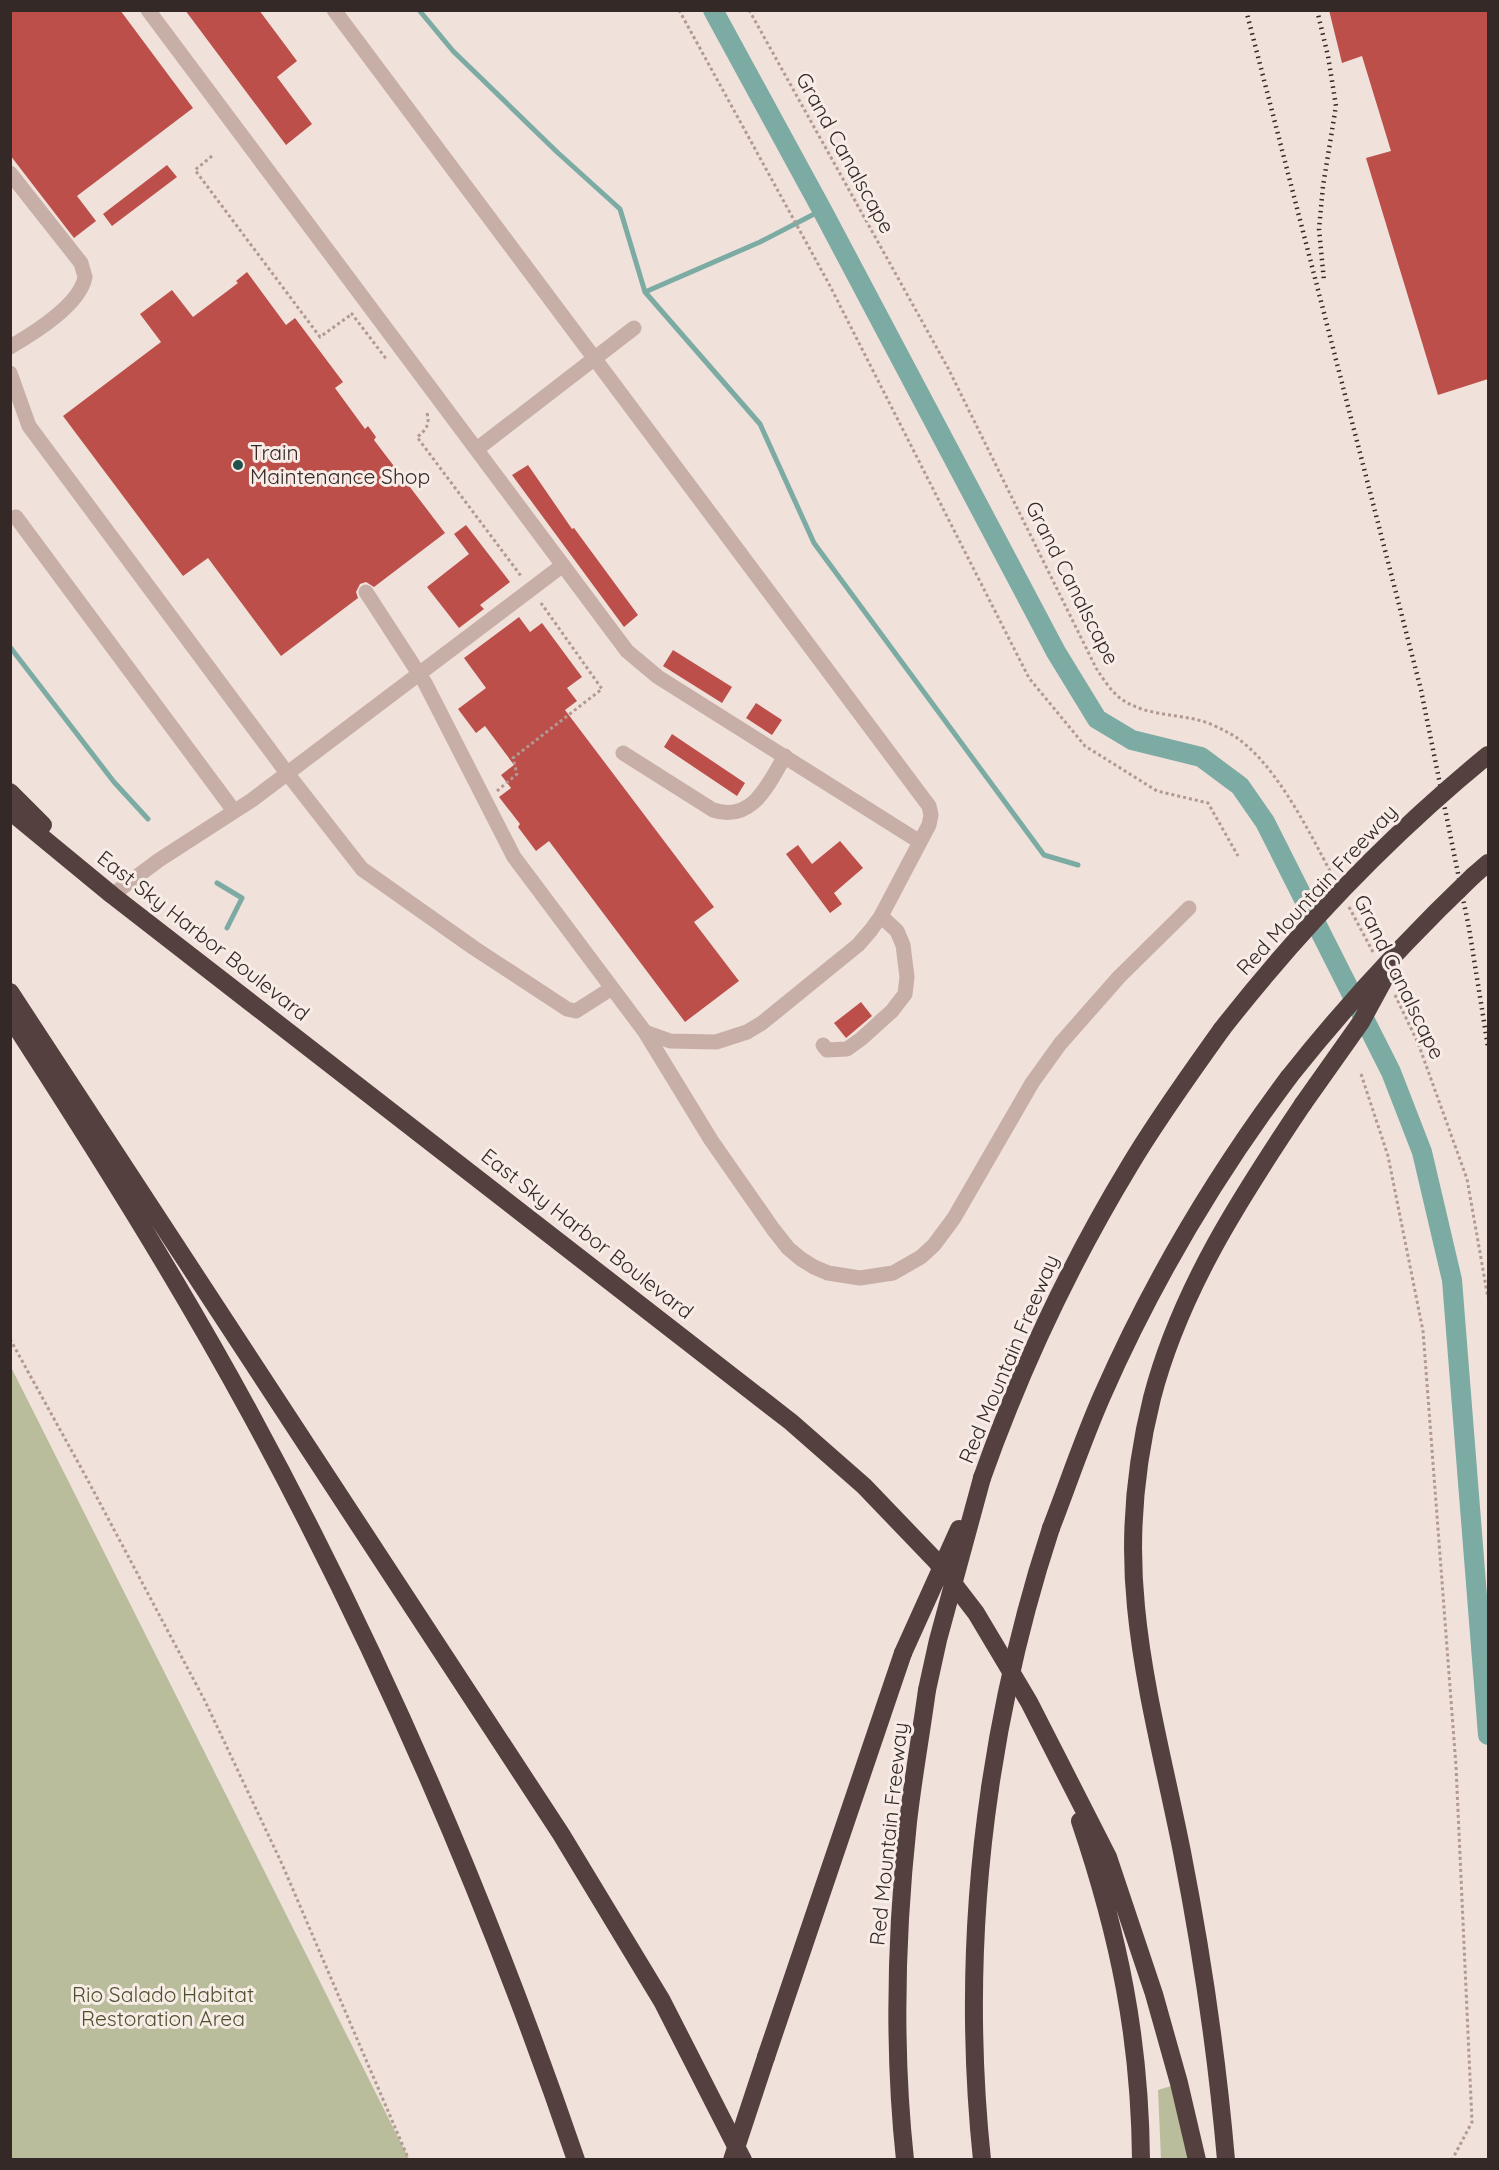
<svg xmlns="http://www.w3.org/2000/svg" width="1499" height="2170" viewBox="0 0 1499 2170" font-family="Quicksand,sans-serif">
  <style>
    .green { fill: #b9bd9c }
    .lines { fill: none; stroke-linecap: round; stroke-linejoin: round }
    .stream { stroke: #7caba3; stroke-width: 5 }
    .canal { stroke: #7caba3; stroke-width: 20 }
    .building { fill: #bd4f4b }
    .path { stroke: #b29992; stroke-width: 3; stroke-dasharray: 3 3; stroke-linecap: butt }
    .minor { stroke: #c7afa8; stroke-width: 15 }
    .highway { stroke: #54413f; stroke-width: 18 }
    .rail { stroke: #342927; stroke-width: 4.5; stroke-dasharray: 1.5 4.5; stroke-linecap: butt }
    .highway-bridge { stroke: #54413f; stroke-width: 18 }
    .poi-dot { fill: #20524b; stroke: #f8ece7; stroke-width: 2 }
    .labels { text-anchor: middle; stroke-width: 6; stroke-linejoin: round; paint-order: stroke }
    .street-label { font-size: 21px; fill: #342927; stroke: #f8ece7 }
    .poi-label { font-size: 21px; fill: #342927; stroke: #f8ece7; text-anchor: start }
    .park-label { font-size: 21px; fill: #4b502d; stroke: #f8ece7 }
  </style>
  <rect width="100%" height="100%" fill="#f0e1db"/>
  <path class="green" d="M11,1367L409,2159H11Z
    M1171,2086L1189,2159H1161L1158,2090Z"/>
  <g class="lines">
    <path class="stream" d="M419,10L453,51L557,152L620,209L645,292L760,424L814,543L1044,855L1078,865
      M645,292L760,242L822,210
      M10,647L114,782L148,819
      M217,883L242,898L227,928"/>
    <path class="canal" d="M713,10L822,210L1056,652L1097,719L1132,740L1201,757L1240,786L1265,822L1391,1072L1422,1152L1452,1280L1488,1735"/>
  </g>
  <path class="building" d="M10,10H120L193,108L77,196L96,221L74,238L10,155Z
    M185,10H259L297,61L277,77L312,124L286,145Z
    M1329,10H1488V379L1438,395L1366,158L1391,151L1362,56L1342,63Z
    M167,165L177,177L112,226L103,214Z
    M247,272L286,325L295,318L343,382L335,388L365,429L368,426L376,437L374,440L445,533L374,587L366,582L360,584L356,592L358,598L281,656L208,558L183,576L63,416L161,342L140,314L172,290L193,317L238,283L236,281Z
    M528,465L572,529L574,528L638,615L624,627L512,475Z
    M466,525L510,582L480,605L484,609L459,628L427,587L469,554L454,534Z
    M519,617L530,632L542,623L582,677L567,688L577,701L565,710L714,907L694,922L739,981L685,1022L549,841L536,851L518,827L520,824L499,797L511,788L501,775L514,765L485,726L476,733L458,709L486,688L464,658Z
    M673,650L732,687L722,703L663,666Z
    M756,703L782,720L772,735L746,718Z
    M672,734L745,783L737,796L664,747Z
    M840,841L863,868L834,893L842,904L830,913L786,854L798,845L812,864Z
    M861,1002L872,1016L846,1038L834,1023Z"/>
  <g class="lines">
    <path class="path" d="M679,10L829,284L1029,678L1085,746L1157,791L1208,803L1238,856
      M749,10L948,368L1096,668C1104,680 1113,695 1126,702C1148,715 1174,714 1198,720C1207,722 1218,727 1227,732C1271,754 1309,831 1332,875
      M212,156L195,170L320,337L352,314
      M353,313L352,314L387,360
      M427,413C430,425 426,430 417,437L521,576
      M497,791L517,774L513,758L602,689L541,603
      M1349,907L1374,954
      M1395,995L1418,1043L1467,1179L1488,1298
      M1361,1074L1388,1156L1423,1331L1456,1766L1472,2122L1452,2160
      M10,1339L85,1475L205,1701L282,1864L409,2160"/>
    <path class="minor" d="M148,10L627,651L658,677L920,842
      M334,10L929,806L931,815L929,825L881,916L871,930L858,945L762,1023L747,1032L716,1042L670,1041L645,1032
      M10,173L81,263L85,277C80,305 34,333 10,347
      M10,373L29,426L287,773L362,869L474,948L567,1009L576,1011L612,988
      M477,449L634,328
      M16,517L234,811
      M366,592L425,683L514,857L645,1032L711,1140L773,1229L788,1248L801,1259L814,1267L828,1273L860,1278L893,1273L921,1257L934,1245L954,1218L1032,1083L1060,1044L1119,977L1189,908
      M623,753L713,810C753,823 768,784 785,756
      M112,895L159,860L252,800L563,565
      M823,1045L827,1050L847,1049L861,1039L892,1011L905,994L907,977L903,945L897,931L881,916"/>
    <path class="highway" d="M10,792L43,825
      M10,811L112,895L791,1422L864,1486L936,1561L976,1613L1029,1702L1108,1857L1154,1994L1179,2083L1197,2160
      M1473,876L1488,863
      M10,992L561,1834L662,2001L743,2160
      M10,1017C94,1147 176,1277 250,1413C380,1652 488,1902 576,2160
      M982,1478C1021,1368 1070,1264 1130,1165C1158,1118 1190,1074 1222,1029
      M1051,1528C1068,1484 1083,1439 1102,1396C1152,1282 1215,1176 1289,1077
      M1080,1821C1119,1936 1140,2038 1141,2160
      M766,2057L903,1653
      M905,2160C893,2048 896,1933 908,1822C913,1778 921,1734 927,1690
      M982,2160C969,2036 972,1910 990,1788
      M1226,2160C1217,2056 1202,1954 1182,1852C1166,1771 1144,1690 1136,1607C1129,1538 1135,1466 1152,1398C1180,1290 1242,1195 1303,1104"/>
    <path class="rail" d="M1246,10L1421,690L1469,928L1488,1047
      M1317,10L1328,56L1336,106L1323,186L1319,229L1324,281"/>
    <path class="highway-bridge" d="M1222,1029C1301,928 1389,836 1488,755
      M1289,1077C1346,1005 1407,939 1473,876
      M1303,1104L1361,1022L1392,965
      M903,1653L959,1529
      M927,1690L938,1640L982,1478
      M990,1788C1003,1699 1023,1613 1051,1528
      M732,2160L766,2057"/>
  </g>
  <circle class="poi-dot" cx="238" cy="465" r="6"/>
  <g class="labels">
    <g class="street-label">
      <text transform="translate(845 153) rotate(61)" y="7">Grand Canalscape</text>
      <text transform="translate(1072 583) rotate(63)" y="7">Grand Canalscape</text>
      <text transform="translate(1317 890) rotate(-47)" y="7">Red Mountain Freeway</text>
      <text transform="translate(203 936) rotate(38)" y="7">East Sky Harbor Boulevard</text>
      <text transform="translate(1399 977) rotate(64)" y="7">Grand Canalscape</text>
      <text transform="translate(587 1234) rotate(38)" y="7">East Sky Harbor Boulevard</text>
      <text transform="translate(1009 1359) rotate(-67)" y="7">Red Mountain Freeway</text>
      <text transform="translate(889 1834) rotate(-84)" y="7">Red Mountain Freeway</text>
    </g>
    <g class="poi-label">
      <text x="250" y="460">Train<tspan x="250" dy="24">Maintenance Shop</tspan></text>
    </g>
    <g class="park-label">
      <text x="163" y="2002">Rio Salado Habitat<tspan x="163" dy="24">Restoration Area</tspan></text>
    </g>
  </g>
  <rect width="1499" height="2170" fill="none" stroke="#342927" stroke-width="24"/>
</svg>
